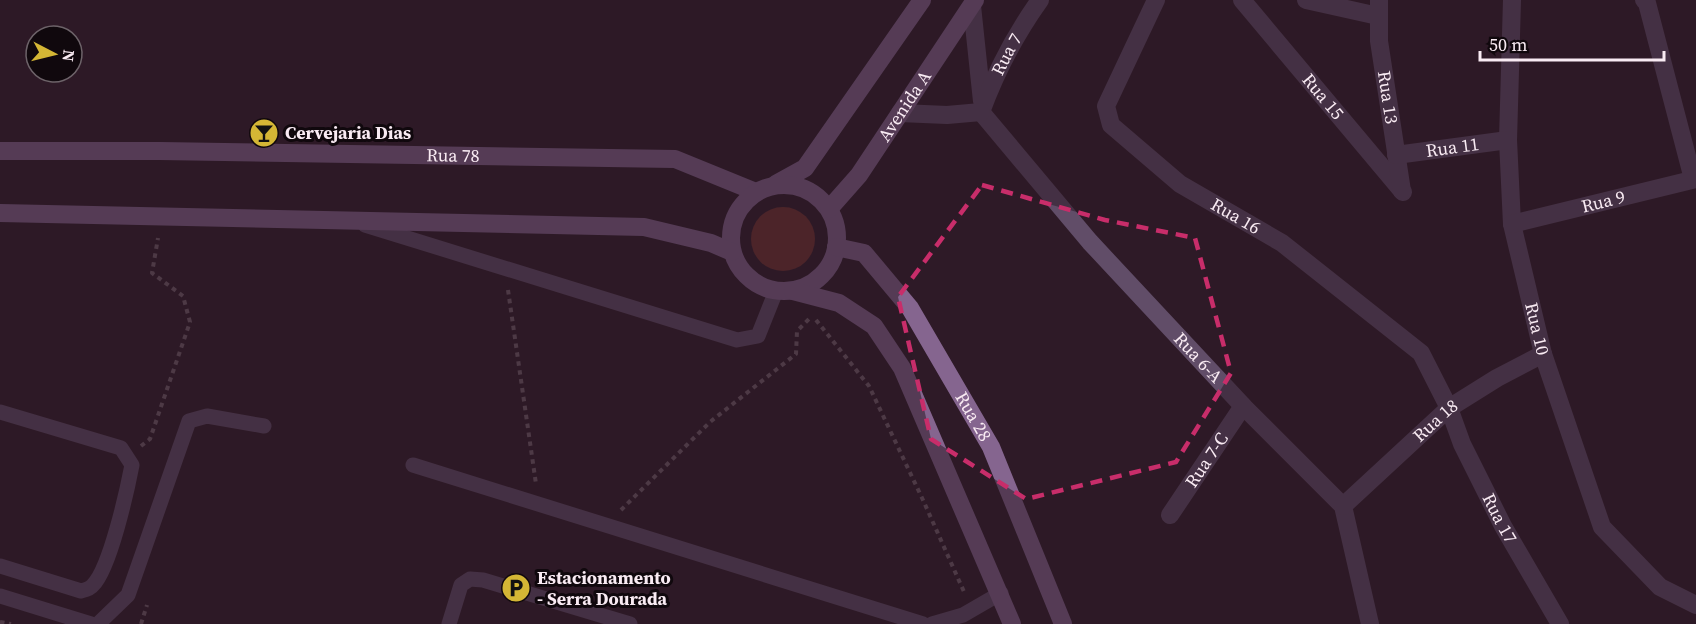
<svg xmlns="http://www.w3.org/2000/svg" width="1696" height="624" viewBox="0 0 1696 624" font-family="'Source Serif 4',serif">
  <style>
    .green { fill: #71322d }
    .lines { fill: none; stroke-linecap: round; stroke-linejoin: round }
    .path { stroke: #73616c; stroke-width: 4; stroke-dasharray: 4.5 4.5; stroke-linecap: butt }
    .lane { stroke: #614d68; stroke-width: 15 }
    .street { stroke: #614d68; stroke-width: 18 }
    .secondary { stroke: #85658f; stroke-width: 18 }
    .marked { fill: none; stroke: #c82d6a; stroke-width: 4.5; stroke-dasharray: 12 8; stroke-linejoin: round }
    .labels { text-anchor: middle; stroke-width: 6; stroke-linejoin: round; paint-order: stroke }
    .street-label { font-size: 18px; fill: #f9ebf3; stroke: #10080d }
    .poi-label { font-size: 18px; font-weight: bold; fill: #f9ebf3; stroke: #10080d; text-anchor: start }
  </style>
  <rect width="100%" height="100%" fill="#2e1a27"/>
  <path class="green" d="M751 239a32 32 0 1 1 64 0a32 32 0 1 1-64 0Z"/>
  <g class="lines">
    <path class="path" d="M508,290L536,484
      M816,320L869,386L923,500L965,594
      M141,446L150,439L190,322L183,296L152,273L158,238
      M621,510L710,422L796,354L797,331L811,317
      M0,622L11,624
      M141,624L147,605"/>
    <path class="lane" d="M365,225L737,340L758,336L776,291
      M0,412L121,448L132,465C127,491 110,568 93,585C90,589 85,590 81,591L0,566
      M413,465L923,624
      M0,596L91,624
      M98,624L128,595L189,421L207,416L264,426
      M449,624L461,585L470,579L483,580L630,624
      M932,624L963,615L1001,593"/>
    <g class="street">
      <path id="s1" d="M1156,0L1106,106L1111,125L1180,184L1282,243L1421,353L1449,408L1462,444L1503,526L1560,624"/>
      <path id="s2" d="M1242,0L1403,192"/>
      <path d="M1306,0L1378,16"/>
      <path id="s3" d="M1379,0V41L1402,191"/>
      <path id="s4" d="M1512,0L1508,140L1512,224L1543,354L1602,527L1660,587L1696,605"/>
      <path d="M1644,0L1647,3L1693,179"/>
      <path d="M972,6L982,101"/>
      <path id="s5" d="M981,112L1090,242L1243,406L1343,506L1370,624"/>
      <path id="s6" d="M981,112C996,71 1015,35 1040,0"/>
      <path d="M900,113L947,115L981,112"/>
      <path id="s7" d="M1396,155L1508,140"/>
      <path id="s8" d="M1512,224L1696,179"/>
      <path id="s9" d="M1343,506L1449,408L1497,378L1543,354"/>
      <path id="s10" d="M1170,515L1243,406"/>
    </g>
    <g class="secondary">
      <path id="s11" d="M0,151H160L675,159L756,192"/>
      <path d="M776,184L805,168L922,0"/>
      <circle cx="784" cy="238" r="53"/>
      <path id="s12" d="M829,209L859,175L975,0"/>
      <path d="M0,213L644,227L711,243L732,252"/>
      <path id="s13" d="M836,247L864,253L910,308L991,447L1063,624"/>
      <path d="M793,291L839,303L874,326L902,368L1012,624"/>
    </g>
  </g>
  <path d="M0 0H1696V624H0ZM982,185L1105,220L1195,238L1231,373L1176,462L1026,499L931,439L898,297Z" fill="#2e1a27" fill-opacity=".55" fill-rule="evenodd"/>
  <path class="marked" d="M982,185L1105,220L1195,238L1231,373L1176,462L1026,499L931,439L898,297Z"/>
  <defs>
    <g id="bar-disc" transform="scale(1.5)"><circle r="9.5" fill="#d4b635" stroke="#10080d"/><path d="M-6-5H6L.8 .8V4.5H3.5V6h-7V4.5H-.8V.8Z" fill="#111"/></g>
    <g id="parking-disc" transform="scale(1.5)"><circle r="9.5" fill="#d4b635" stroke="#10080d"/><path d="M-3.5-5.5H1a3.5 3.5 0 0 1 0 7H-1V5.5H-3.5ZM-1-3.4V-.6H.8a1.4 1.4 0 0 0 0-2.8Z" fill="#111"/></g>
  </defs>
  <g fill-rule="evenodd">
    <use href="#bar-disc" x="264" y="133"/>
    <use href="#parking-disc" x="516" y="588"/>
  </g>
  <g class="labels">
    <g class="street-label">
      <text dy="6" stroke="none"><textPath href="#s6" startOffset="63">Rua 7</textPath></text>
      <text dy="6" stroke="none"><textPath href="#s2" startOffset="126">Rua 15</textPath></text>
      <text dy="6" stroke="none"><textPath href="#s3" startOffset="98">Rua 13</textPath></text>
      <text dy="6" stroke="none"><textPath href="#s12" startOffset="128">Avenida A</textPath></text>
      <text dy="6" stroke="none"><textPath href="#s7" startOffset="57">Rua 11</textPath></text>
      <text dy="6" stroke="none"><textPath href="#s11" startOffset="453">Rua 78</textPath></text>
      <text dy="6" stroke="none"><textPath href="#s8" startOffset="94">Rua 9</textPath></text>
      <text dy="6" stroke="none"><textPath href="#s1" startOffset="292">Rua 16</textPath></text>
      <text dy="6" stroke="none"><textPath href="#s4" startOffset="332">Rua 10</textPath></text>
      <text dy="6" stroke="none"><textPath href="#s5" startOffset="328">Rua 6-A</textPath></text>
      <text dy="6" stroke="none"><textPath href="#s13" startOffset="226">Rua 28</textPath></text>
      <text dy="6" stroke="none"><textPath href="#s9" startOffset="126">Rua 18</textPath></text>
      <text dy="6" stroke="none"><textPath href="#s10" startOffset="66">Rua 7-C</textPath></text>
      <text dy="6" stroke="none"><textPath href="#s1" startOffset="706">Rua 17</textPath></text>
    </g>
    <g class="poi-label">
      <text x="285" y="139">Cervejaria Dias</text>
      <text x="537" y="584">Estacionamento<tspan x="537" dy="21">- Serra Dourada</tspan></text>
    </g>
  </g>
  <g transform="translate(54 54) rotate(97)"><circle r="28" fill="#10080d" stroke="#6d6369" stroke-width="1.5"/>
  <path d="M0-4.5L10 22L0 15L-10 22Z" fill="#d4b635"/>
  <text y="-9" font-size="16" font-weight="bold" text-anchor="middle" fill="#f9ebf3">N</text>
  </g>
  <path d="M1480 51v9h184v-9" fill="none" stroke="#f9ebf3" stroke-width="3"/>
  <text x="1489" y="51" font-size="18" fill="#f9ebf3" stroke="#10080d" stroke-width="4.5" paint-order="stroke">50 m</text>
</svg>
